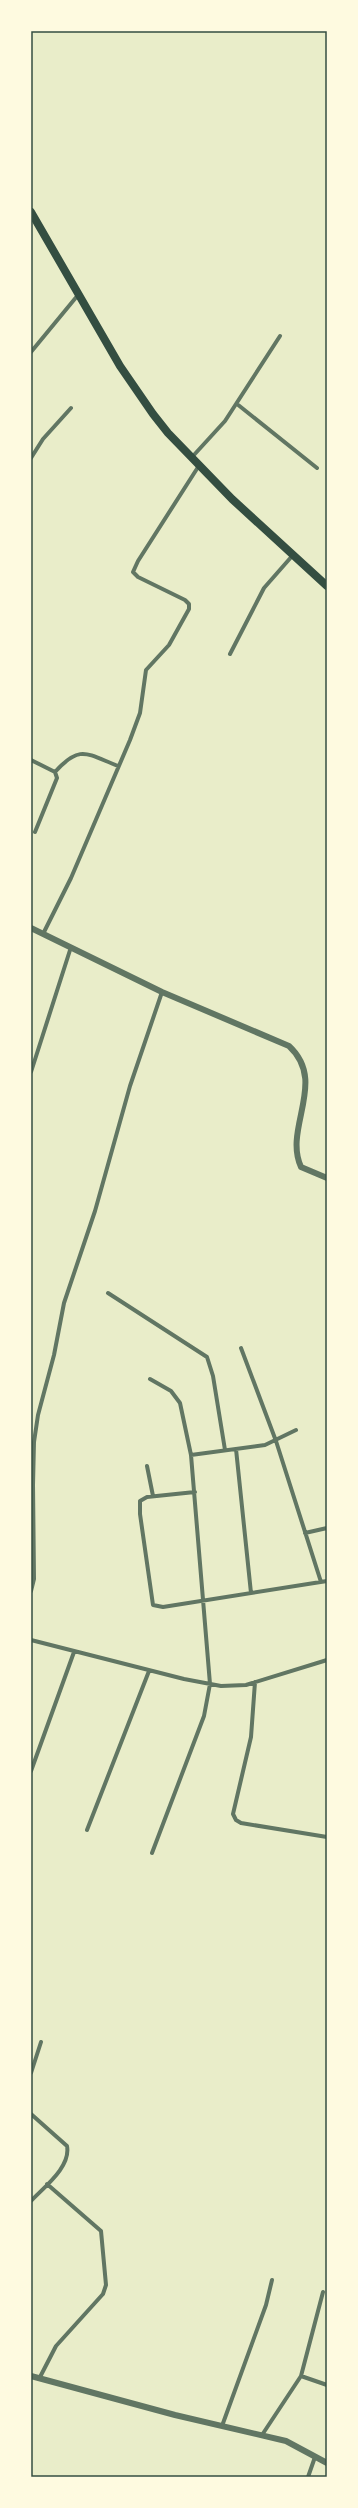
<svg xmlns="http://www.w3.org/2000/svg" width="358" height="2508" viewBox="0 0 358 2508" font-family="Barlow,sans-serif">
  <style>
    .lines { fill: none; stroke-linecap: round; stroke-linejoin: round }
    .minor { stroke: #617663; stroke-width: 4 }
    .tertiary { stroke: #617663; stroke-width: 6 }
    .primary { stroke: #344e41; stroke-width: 8 }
    .neatline { fill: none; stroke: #344e41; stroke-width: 1.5 }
  </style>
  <rect width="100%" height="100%" fill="#e9edc9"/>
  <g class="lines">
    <path class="minor" d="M31,352L78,295
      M237,404L317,468
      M193,456L225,421L280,336
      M31,458L43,439L71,408
      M230,654L264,588L293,555
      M31,760L55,772L57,778L35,832
      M55,772C80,744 87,754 118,766
      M43,934L71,878L130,740L140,713L146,670L169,645L189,609V604L185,600L138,577L133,572L138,561L200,464
      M31,1072L71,947
      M108,1293L207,1357L213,1376L225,1450
      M241,1348L276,1441L321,1582
      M150,1379L171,1391L180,1403L191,1455L210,1684L204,1716L152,1853
      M236,1449L251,1593
      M191,1455L265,1445L296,1430
      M147,1466L153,1496
      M33,1485L34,1442L38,1415L54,1355L64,1303L95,1211L130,1086L162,992
      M195,1492L147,1497L140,1501V1514L153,1605L163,1607L327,1581
      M305,1533L327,1528
      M31,1591L34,1579L33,1484
      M31,1640L184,1679L221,1686L246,1685L327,1660
      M255,1682L251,1737L233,1814L236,1820L241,1823L327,1837
      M31,1771L74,1652
      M87,1830L149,1671
      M31,2073L41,2042
      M31,2114L67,2146C71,2167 44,2187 31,2201
      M301,2376L327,2385
      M39,2379L56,2346L103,2294L106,2285L101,2231L47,2184
      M222,2426L266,2305L272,2280
      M262,2435L301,2376L323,2292
      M308,2477L315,2457"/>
    <path class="tertiary" d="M31,928L162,992L289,1046C328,1082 283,1128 301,1167L327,1178
      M31,2376L175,2415L286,2441L327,2463"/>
    <path class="primary" d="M31,212L120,366L153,414L168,433L232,499L327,586"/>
  </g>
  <rect width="358" height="2508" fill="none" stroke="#fefae0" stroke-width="64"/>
  <rect x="32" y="32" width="294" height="2444" class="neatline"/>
</svg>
